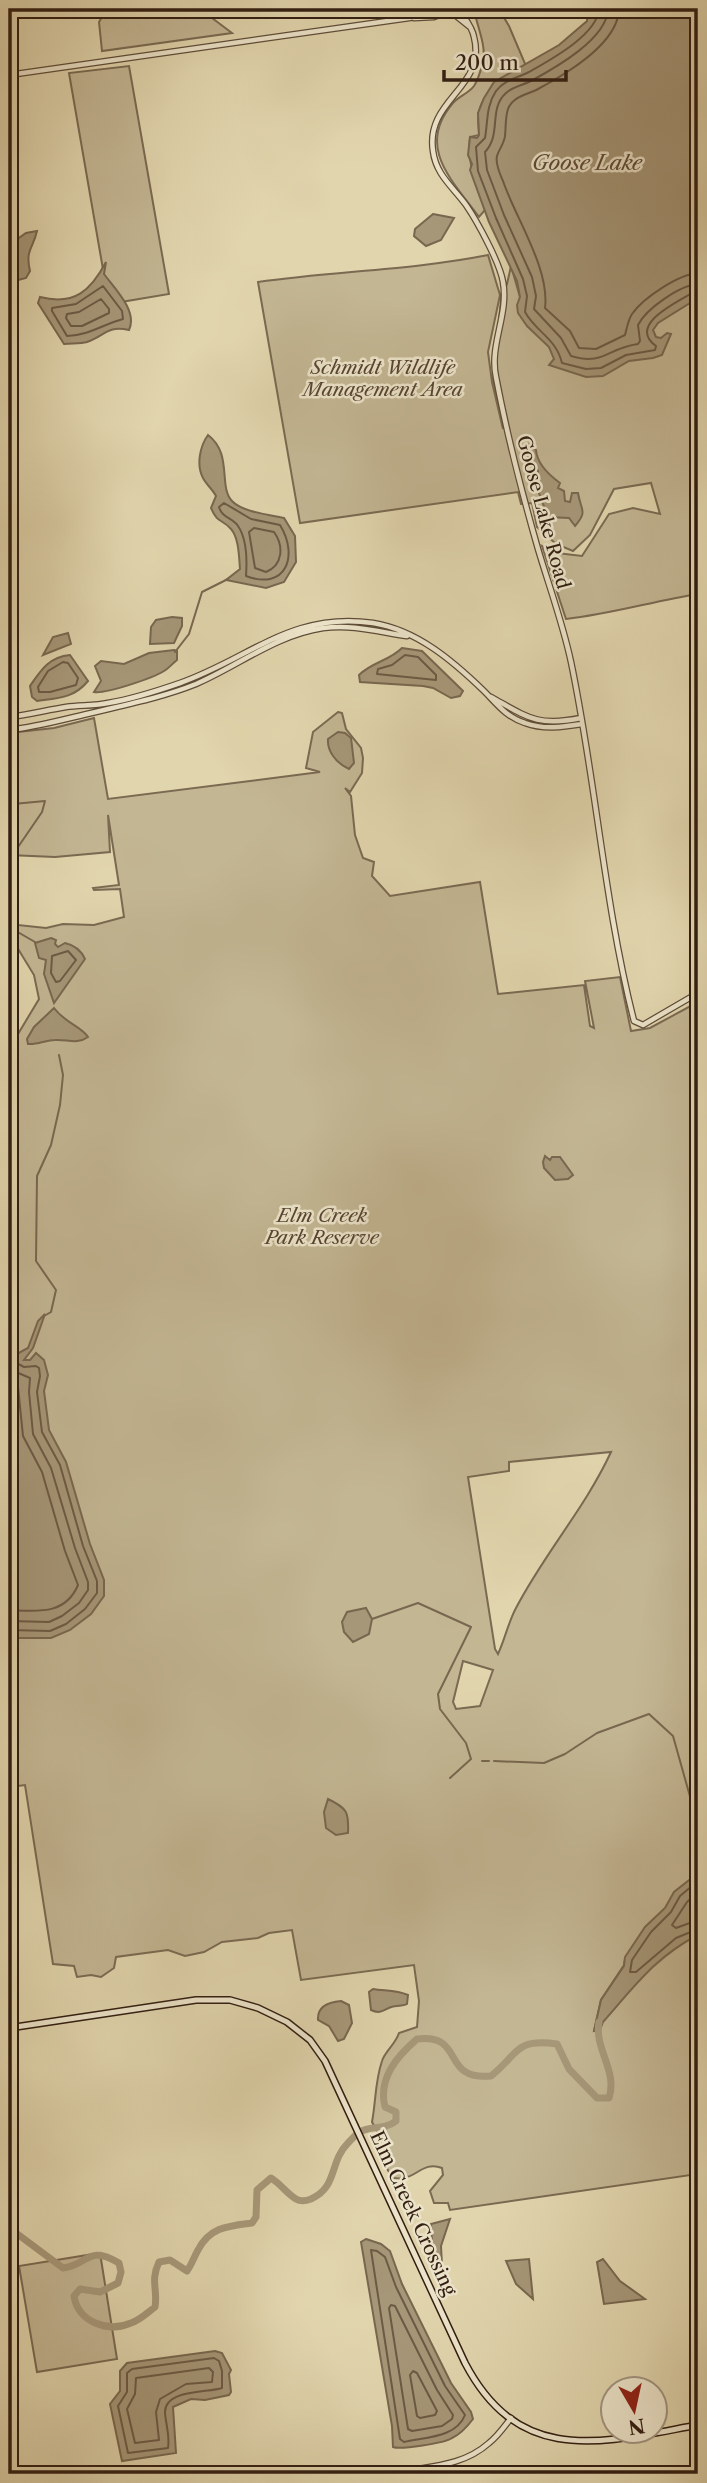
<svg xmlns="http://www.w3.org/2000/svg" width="707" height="2483" viewBox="0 0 707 2483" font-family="'Libre Caslon Text',serif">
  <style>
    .green { fill: #c3b693; stroke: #7a6a52; stroke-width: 2; fill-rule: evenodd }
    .water { fill: #a69778; stroke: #78674f; stroke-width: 2 }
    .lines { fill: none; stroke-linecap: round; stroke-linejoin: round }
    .shore { stroke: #6c5a45; stroke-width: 2 }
    .stream { stroke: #78674f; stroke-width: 2 }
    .river { stroke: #a69778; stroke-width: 7 }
    .tertiary-casing { stroke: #5e4c39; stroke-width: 7 }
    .secondary-casing { stroke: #321e12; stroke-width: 8 }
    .tertiary { stroke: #ece4ca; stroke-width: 4.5 }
    .secondary { stroke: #ece4ca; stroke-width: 5 }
    .labels { text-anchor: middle; stroke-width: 5; stroke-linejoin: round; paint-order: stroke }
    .park-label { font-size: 19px; font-style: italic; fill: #564432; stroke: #ece4ca }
    .street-label { font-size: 19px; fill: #321e12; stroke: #ece4ca }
    .water-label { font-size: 21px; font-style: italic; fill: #5b4836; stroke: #ece4ca }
  </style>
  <rect width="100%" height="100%" fill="#e1d5ad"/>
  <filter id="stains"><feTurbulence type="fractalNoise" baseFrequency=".00286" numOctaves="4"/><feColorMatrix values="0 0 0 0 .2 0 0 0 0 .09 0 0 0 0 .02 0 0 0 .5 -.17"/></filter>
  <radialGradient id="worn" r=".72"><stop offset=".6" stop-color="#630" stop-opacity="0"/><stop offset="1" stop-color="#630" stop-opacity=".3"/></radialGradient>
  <path class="green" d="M107,9H200L232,33L102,51L99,22Z
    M483,12L503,16L509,26L526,66C507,75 483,90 479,112C477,119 479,128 479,135L470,137C467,166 476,183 485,210L479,217C453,181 415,147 453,103C459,96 469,93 474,86C478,80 482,67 483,60C486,48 479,30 476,18Z
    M129,66L169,294L109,304L69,73Z
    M488,255L500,295L488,352L492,382L503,429L493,381L503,280L507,284L511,266L520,297L519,302L698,288V594C654,601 611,614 566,619L542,546L557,553L582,556L609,514L633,508L660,514L651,483L614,489L590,535L573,551L556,544L537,527L532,503L521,504L518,492L300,523L258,282C334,271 413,270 488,255Z
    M338,712L342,713L346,729L361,748L363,758L362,773L350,792L345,788L351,796L355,835L363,858L374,862L372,876L390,896L480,882L498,994L584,985L590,1026L594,1028L585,981L620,977L631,1031L650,1028L698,1002V2174L450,2210L448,2203H434L430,2191L443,2175L442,2168C425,2161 417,2176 404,2178C400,2179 396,2178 392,2178L377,2149L379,2135L372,2122C376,2101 375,2081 382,2061C385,2051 395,2045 399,2033L417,2027L419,2001L414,1965L301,1980L292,1930L269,1933L258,1938L222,1942L204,1952L185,1956L168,1950L116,1957L114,1968L101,1977L91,1975L77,1977L74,1966L53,1964L25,1785L9,1787V1043L12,1044L39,999L34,975L9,934V924L46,928L63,924L94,925L124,917L120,889L94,890L93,888L119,885L108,815L110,852L55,857L9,855V733L54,728L94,718L108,799L320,772L306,768L313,732ZM611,1452C585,1508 544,1554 516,1608C508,1623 505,1639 498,1654L495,1649L468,1477L509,1471V1462ZM463,1661L493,1670L480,1706L456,1709L453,1702ZM625,1959L626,1993L594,2031L601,2000L624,1965Z
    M100,2253L117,2359L37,2372L19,2266Z"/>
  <path class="water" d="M596,9H698V298L658,323L653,330L656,337L661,338L667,333L671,334L662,355L653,358L629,361L603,376L586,377L549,365L554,359L549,347L527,326L518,313L517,305L520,297L517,281L489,222L470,170L472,164L468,155L470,137L477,138L479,135L478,113L484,98L494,82L559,45L587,21V16Z
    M433,214L454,218L441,240L426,246L414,236L415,229Z
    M37,231C33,249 25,250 30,271L26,278L18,280L12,271L9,245L26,233Z
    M106,262L104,274C115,289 138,311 129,330C107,325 105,336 87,342C80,344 71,343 64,344L38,303L40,297C75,306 91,290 106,262Z
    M208,435C233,454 218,486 232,501C242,512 270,515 284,518L295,536L296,562L284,582L266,588L226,580L240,569C239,557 239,538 231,529C221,518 218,524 211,508L216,496C213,490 206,484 203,478C196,465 200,446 208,435Z
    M528,444L536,450C537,464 549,475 560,483L558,488L564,491L565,501L570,502L572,493H578C581,511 588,511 575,526L569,518L548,517L537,488L538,471L527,454Z
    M172,617L182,618V626L174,643L150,644L151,627L156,620Z
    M68,633L71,644L43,655L53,637Z
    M402,648L422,651L463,691L460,696L451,698L433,688L423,686L360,682L359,675C372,662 389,661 402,648Z
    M174,650L177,651V660C173,663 169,668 164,671C153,678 106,694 94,692L101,681L95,666L101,661L124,664L149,653Z
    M70,655L88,681C74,698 59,698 37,701L32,697L30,686C41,670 49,657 70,655Z
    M338,732L345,733L351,738L354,763L349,769C336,763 327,751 328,739Z
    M51,938L56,940L55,944L58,947L65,943C74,945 81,950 85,959L54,1003L44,974L46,960L39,958L35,943Z
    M54,1008C65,1023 81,1026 88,1037C77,1045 67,1039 55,1040C46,1040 37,1045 28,1044L27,1039L34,1027Z
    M545,1156L550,1160L552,1157H560L573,1175L568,1179L555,1180L544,1168L543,1162Z
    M45,1314L33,1348L24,1360H30L36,1353L44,1360L48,1375L44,1391L49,1430L66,1462L90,1544L104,1580V1596L91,1614L70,1630L51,1638H16L9,1636V1348L15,1355L28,1348L38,1321Z
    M366,1608L372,1619L369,1634L353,1642L344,1632L342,1622L347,1612Z
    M328,1799C347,1808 349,1812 348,1833L336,1835L326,1828L324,1812Z
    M698,1873V1935C655,1957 634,1987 603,2022L600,2030L594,2031L601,2000L624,1966L625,1957L645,1927L665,1908L674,1892Z
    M373,1989C385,1991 396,1990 408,1995L407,2004C404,2006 401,2005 397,2006C386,2006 383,2016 371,2010L369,1992Z
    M341,2001L349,2005L352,2023L344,2039L338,2041L329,2026L318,2020C317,2006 329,2002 341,2001Z
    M450,2219L441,2246L442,2265L432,2243L431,2224Z
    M366,2239L381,2244L390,2251L402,2284L451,2383L471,2412L473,2419C467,2427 461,2434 452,2438C445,2443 400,2450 393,2447L392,2426L361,2242Z
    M529,2259L533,2299L516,2284L506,2261Z
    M603,2259L620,2281L645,2299L604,2304L597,2262Z
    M215,2351L222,2353L231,2370L229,2374L231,2392L229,2395L205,2400L191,2399L173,2407L176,2453L122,2461L110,2404L120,2391V2371L127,2363Z"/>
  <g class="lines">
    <path class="shore" d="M599,9C597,35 550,60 529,72C517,78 504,80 496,91C486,106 488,121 485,138L476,147L478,171L496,218L523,279L527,296L525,312C536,332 556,338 562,363L586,369L601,368L626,355L655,350L656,346C627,325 676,303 692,293L698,292
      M608,9C607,39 555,68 531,81C523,85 512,87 506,93C488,109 502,134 485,152L487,170L504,215L532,277L536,296L534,309L561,338L571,356C604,366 607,348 638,344L640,341L638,325C646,309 680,285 698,284
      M619,9C618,44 566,74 538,89C527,95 513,96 508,109C505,118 506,127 505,136C504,144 499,149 497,156C495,164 500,174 503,181C516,219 550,269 545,308L570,331L579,348L596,349L625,335C627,328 628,320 632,314C643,298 679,274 698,273
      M103,286L122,311L123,319C104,324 87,336 67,336L52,311V308L76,304Z
      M101,299L109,309V313L82,326H71L66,318L67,314L79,312Z
      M224,503L251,519L280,525C299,556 286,591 246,576C247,562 247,539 238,526C233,518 222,518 219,507Z
      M254,528L274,532C284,546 283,565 266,572L255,568L249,532Z
      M405,655L418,657L436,675V680L377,674L378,669L392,665Z
      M63,662L68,663L78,678L76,685L50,692H39L38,687L48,671Z
      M68,951L76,960L60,981L56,982L51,973L52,956Z
      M9,1359L24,1367L36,1366L39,1368L40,1376L37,1392L42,1432L60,1465L83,1546L97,1581V1593L85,1609L66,1624L50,1631L9,1630
      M9,1369L30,1378L29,1392L33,1434L51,1468L75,1548L88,1582V1590L79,1603L62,1616L49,1622L9,1621
      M9,1380L18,1387L23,1436L42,1472L65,1551L78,1585C65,1616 36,1611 9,1610
      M698,1881L680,1896L671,1912L651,1932L632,1960L630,1972H636L676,1938L698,1929
      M698,1892L687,1902L672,1925L676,1928L698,1920
      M371,2250L377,2251L385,2257L396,2287L445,2386L465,2415C456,2438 425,2437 404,2442L400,2439Z
      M391,2305L395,2306L437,2390L453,2415L452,2419L442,2426L412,2431L408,2429L389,2308Z
      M214,2358L219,2361L222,2371V2388C208,2393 164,2389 165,2413C166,2425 170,2436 168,2448L128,2453L118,2406L127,2392V2373L132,2369Z
      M209,2368L213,2372L212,2382L186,2384L160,2399L156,2412L159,2440L135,2443L127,2409L135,2394L136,2378Z
      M413,2371L417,2373L437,2411L435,2415L420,2418L417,2416L410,2375Z"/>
    <path class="stream" d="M175,652L189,634L202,592L228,579
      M13,804L45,801L42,812L16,850
      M9,805V804
      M9,927L35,942
      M44,1316L51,1312L56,1290L36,1261L37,1176L51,1145L60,1105L63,1075L59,1055
      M372,1619L418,1603L471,1627L438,1694L440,1709L466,1743L471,1759L450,1778
      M482,1761H489
      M494,1761L544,1763L565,1754L597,1733L649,1714L673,1736L698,1825"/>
    <path class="river" d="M9,2233H16L63,2268C88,2265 88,2244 119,2263L121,2272L118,2283L100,2292L80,2289L74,2296C78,2322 108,2333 131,2323C140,2320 147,2313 155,2307C158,2289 150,2281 159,2262L170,2260L187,2271C192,2264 194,2257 198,2250C210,2227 228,2226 252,2223L256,2217L257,2190L271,2178C281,2184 286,2193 296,2199C301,2202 306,2201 311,2199C338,2187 329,2162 348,2143C352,2139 356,2134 360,2132C371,2125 383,2131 396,2121V2112L385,2107C378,2079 396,2057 417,2039C466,2033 440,2081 491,2076C519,2054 514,2038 557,2044L569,2069L597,2098H609C618,2071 594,2049 599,2022
      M9,2274L12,2277L9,2291"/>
    <g class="tertiary-casing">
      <path id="tertiary" d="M459,9C464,18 472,26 474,37C487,88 425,99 433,151C436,175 453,187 466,205C477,221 500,263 503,282C509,314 489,345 496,377C507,435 522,493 538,549C549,586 563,624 571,662C596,781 604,903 634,1021L643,1025L698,993
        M450,11L470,27
        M414,18L434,17L456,9
        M9,75L409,18L432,13L438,9
        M491,697C527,717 537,727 581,718
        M9,717C28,715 47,710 66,707C80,705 95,706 108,703C132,699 157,691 180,683C249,659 292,611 373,623C417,630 453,661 484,691C497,704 506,717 525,723C544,730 563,727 582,724
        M9,730C36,727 61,720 87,714C124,705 161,698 196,684C238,666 276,635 323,628C352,624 379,632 407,636
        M391,2474C425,2466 461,2468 489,2443C498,2436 504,2427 511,2418"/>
    </g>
    <g class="secondary-casing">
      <path id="secondary" d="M9,2028L196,2000H230L258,2008L287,2022L310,2040L325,2061L465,2363C520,2468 604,2442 698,2425"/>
    </g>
    <use href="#tertiary" class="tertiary"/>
    <use href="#secondary" class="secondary"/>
  </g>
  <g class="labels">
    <g class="park-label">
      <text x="383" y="374">Schmidt Wildlife<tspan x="383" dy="22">Management Area</tspan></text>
      <text x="322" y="1222">Elm Creek<tspan x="322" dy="22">Park Reserve</tspan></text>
    </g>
    <g class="street-label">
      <text transform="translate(544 512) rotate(75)" y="7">Goose Lake Road</text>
      <text transform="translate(414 2213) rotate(65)" y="7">Elm Creek Crossing</text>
    </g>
    <g class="water-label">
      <text x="587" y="170">Goose Lake</text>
    </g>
  </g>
  <rect width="707" height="2483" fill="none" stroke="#e1d5ad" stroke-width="35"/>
  <rect x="10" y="10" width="686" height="2462" fill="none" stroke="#321e12" stroke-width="3.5"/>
  <rect x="18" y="18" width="672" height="2448" fill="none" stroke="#321e12" stroke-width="2"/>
  <g transform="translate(634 2410) rotate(171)"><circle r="33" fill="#ece4ca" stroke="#a29580" stroke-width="2"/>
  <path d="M0-5L12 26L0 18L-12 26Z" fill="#8f2418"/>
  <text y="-10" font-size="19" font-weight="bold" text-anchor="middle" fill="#321e12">N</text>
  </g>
  <path d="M444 70v10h122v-10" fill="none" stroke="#321e12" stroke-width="3.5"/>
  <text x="455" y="70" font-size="21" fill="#321e12" stroke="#ece4ca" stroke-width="5" paint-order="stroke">200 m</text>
  <rect width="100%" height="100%" filter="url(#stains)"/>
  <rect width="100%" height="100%" fill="url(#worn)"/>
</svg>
